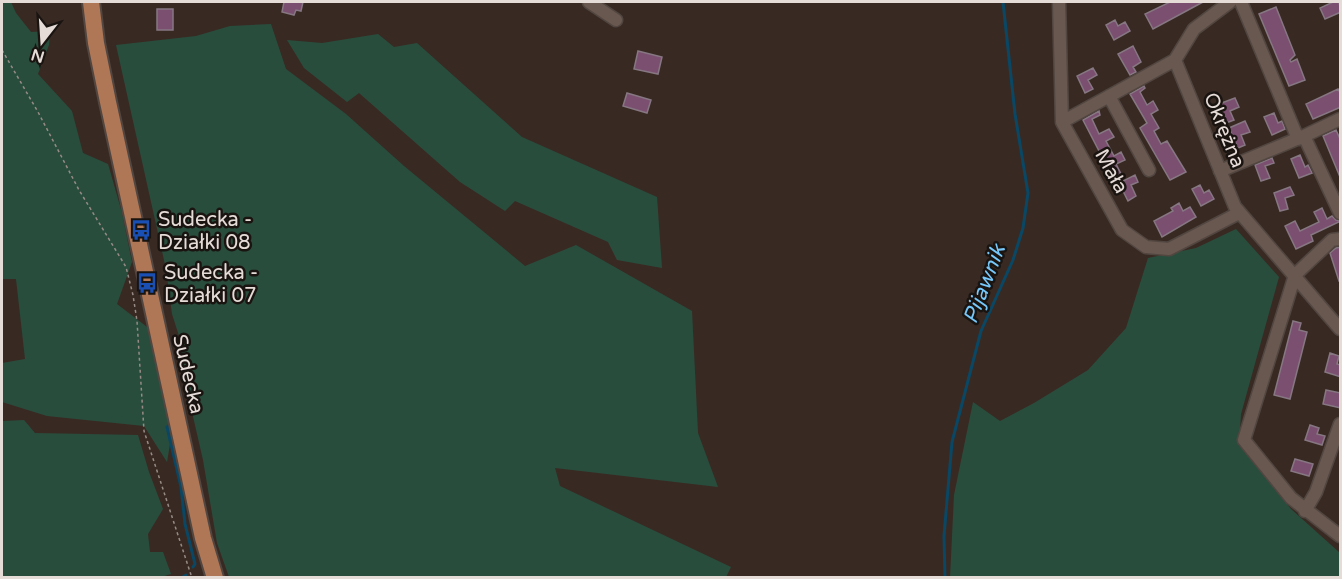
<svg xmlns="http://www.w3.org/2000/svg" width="1342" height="579" viewBox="0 0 1342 579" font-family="'Varela Round',sans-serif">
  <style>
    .green { fill: #294d3d }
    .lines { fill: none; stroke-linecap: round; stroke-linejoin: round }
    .stream { stroke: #0a4764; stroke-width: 3 }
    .building { fill: #7b4f70; stroke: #867782; stroke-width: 1.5 }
    .minor-casing { stroke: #524641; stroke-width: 15 }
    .major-casing { stroke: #524641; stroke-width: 20 }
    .path { stroke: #968b85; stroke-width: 1.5; stroke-dasharray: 3 3; stroke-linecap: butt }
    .minor { stroke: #685850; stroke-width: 12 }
    .major { stroke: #af7756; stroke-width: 16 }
    .labels { text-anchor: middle; stroke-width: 5; stroke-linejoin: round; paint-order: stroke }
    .street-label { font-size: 20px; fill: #e5dbd7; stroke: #1a1411 }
    .poi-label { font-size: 20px; fill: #e5dbd7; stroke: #1a1411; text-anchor: start }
    .water-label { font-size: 21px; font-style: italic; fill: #77c8fa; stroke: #1a1411 }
  </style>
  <rect width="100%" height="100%" fill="#382a23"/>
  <path class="green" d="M2,2H11L16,13L31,32L50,31L49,45L38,74L72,111L83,153L108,164L122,213L132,262L117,304L151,330L157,369L172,432L167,462L144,426L47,416L2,402V363L25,359L16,279H2Z
    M271,24L286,69L346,114L404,166L525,266L576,245L692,311L698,433L718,487L555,468L560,486L731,567L726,577H229L217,543L203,460L189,399L180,339L172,314L166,269L116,45L196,36L230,26Z
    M378,34L394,47L417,43L522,137L657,197L662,268L617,260L608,242L515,201L505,211L460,182L359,93L347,102L304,68L287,40L322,43Z
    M1236,229L1279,277L1241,414L1239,445L1291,509L1340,553V577L950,578L954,495L973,402L1000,421L1034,403L1088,370L1126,328L1148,258L1196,248Z
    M24,420L35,433L138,435L149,472L163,509L148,534L150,552H163L171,574L158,578L2,577V421Z"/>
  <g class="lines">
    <path class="stream" d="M170,425L167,427L181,487L185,524L195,564L193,567
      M181,578L186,575
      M945,578L944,536L952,442L981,331L1013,260L1023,228L1028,193L1015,114L1003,2"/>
  </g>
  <path class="building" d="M284,2H303L301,11L296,10L294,15L282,12Z
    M1170,2H1203L1153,29L1145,14Z
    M1333,2H1339L1341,12L1325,19L1320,8Z
    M1276,7L1295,55L1290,60L1291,62L1297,59L1305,80L1289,86L1259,14Z
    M157,9H173V30H157Z
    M1115,20L1118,26L1125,22L1130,31L1114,40L1106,25Z
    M1133,46L1141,62L1133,67L1136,72L1130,75L1118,54Z
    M638,51L662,57L658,74L634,69Z
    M1093,68L1097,75L1088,80L1093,89L1085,93L1077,76Z
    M1144,86L1145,88L1140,92L1147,105L1153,101L1158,110L1151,114L1159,128L1154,131L1161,144L1167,141L1186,172L1170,180L1140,128L1147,123L1130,94Z
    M1338,89L1341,94V107L1313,119L1306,104Z
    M627,93L651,100L647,113L623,106Z
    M1235,98L1239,107L1230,111L1234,120L1226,123L1219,104Z
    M1099,111L1100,115L1092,119L1099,134L1109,129L1114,137L1106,141L1114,156L1121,152L1125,160L1116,164L1121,174L1113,178L1083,120Z
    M1274,113L1278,123L1282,121L1285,129L1272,135L1264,117Z
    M1245,121L1250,132L1241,135L1245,145L1238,148L1229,128Z
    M1336,130L1341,141L1340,177L1323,136Z
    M1300,155L1305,167L1308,165L1312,173L1299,178L1291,159Z
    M1272,158L1274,163L1265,166L1270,178L1261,181L1255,165Z
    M1135,175L1138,182L1131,185L1136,196L1128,201L1119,183Z
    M1200,185L1204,193L1209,190L1214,199L1201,206L1192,189Z
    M1290,187L1294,195L1285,198L1288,209L1280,211L1274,193Z
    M1179,203L1183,211L1190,207L1196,217L1162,237L1154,221L1173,211L1171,208Z
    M1322,208L1327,219L1332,216L1336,220L1341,221L1311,235L1313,241L1296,249L1285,226L1295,221L1300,231L1319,222L1314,212Z
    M1341,247V280L1339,281L1330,253L1336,248Z
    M1293,321L1301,323L1299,330L1307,332L1290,399L1274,395Z
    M1330,353L1339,356L1337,364L1341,365V377L1325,372Z
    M1326,390L1341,393V408L1323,404Z
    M1310,425L1319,428L1317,434L1325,436L1322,445L1305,440Z
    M1295,459L1313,464L1309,476L1291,471Z"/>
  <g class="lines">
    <g class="minor-casing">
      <path id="minor" d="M589,2L616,20
        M1059,2L1062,122L1122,230L1146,247L1169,249L1239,213
        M1230,2L1194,29L1175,60L1235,207L1340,329
        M1241,2L1298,139
        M1109,96L1149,170
        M1062,122L1175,60
        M1304,136L1340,119
        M1220,171L1304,136L1340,213
        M1340,239L1332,240L1295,275L1244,440L1291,498L1340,536
        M1305,511L1316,492L1340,424"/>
    </g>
    <g class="major-casing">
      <path id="major" d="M91,2L96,43L108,102L203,538L215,578"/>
    </g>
    <path class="path" d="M2,50L38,112L79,190L126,267L133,295L137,321L144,431L192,578"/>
    <use href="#minor" class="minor"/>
    <use href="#major" class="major"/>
  </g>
  <defs>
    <g id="bus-bare" transform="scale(1.62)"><path d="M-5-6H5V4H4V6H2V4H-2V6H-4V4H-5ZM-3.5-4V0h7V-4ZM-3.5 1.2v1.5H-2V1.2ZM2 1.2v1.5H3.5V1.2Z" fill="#1a4fb4" stroke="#1a1411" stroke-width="2.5" paint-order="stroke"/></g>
  </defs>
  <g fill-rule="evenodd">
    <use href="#bus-bare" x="141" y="230"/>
    <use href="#bus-bare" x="147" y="283"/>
  </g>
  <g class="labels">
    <g class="street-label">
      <text transform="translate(1225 130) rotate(68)" y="7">Okrężna</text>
      <text transform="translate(1112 171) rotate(61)" y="7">Mała</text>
      <text transform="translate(189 374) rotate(77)" y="7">Sudecka</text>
    </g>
    <g class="poi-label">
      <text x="158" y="226">Sudecka -<tspan x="158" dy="23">Działki 08</tspan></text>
      <text x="164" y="279">Sudecka -<tspan x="164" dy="23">Działki 07</tspan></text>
    </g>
    <g class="water-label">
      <text transform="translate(984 284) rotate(-69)" y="7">Pijawnik</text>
    </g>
  </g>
  <rect width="1342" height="579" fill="none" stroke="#e5dbd7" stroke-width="6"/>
  <g transform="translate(42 42) rotate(197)" stroke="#1a1411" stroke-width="4.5" paint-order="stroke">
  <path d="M0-4.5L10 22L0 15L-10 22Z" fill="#e5dbd7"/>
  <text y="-9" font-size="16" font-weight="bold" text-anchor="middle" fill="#e5dbd7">N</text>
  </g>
</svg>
